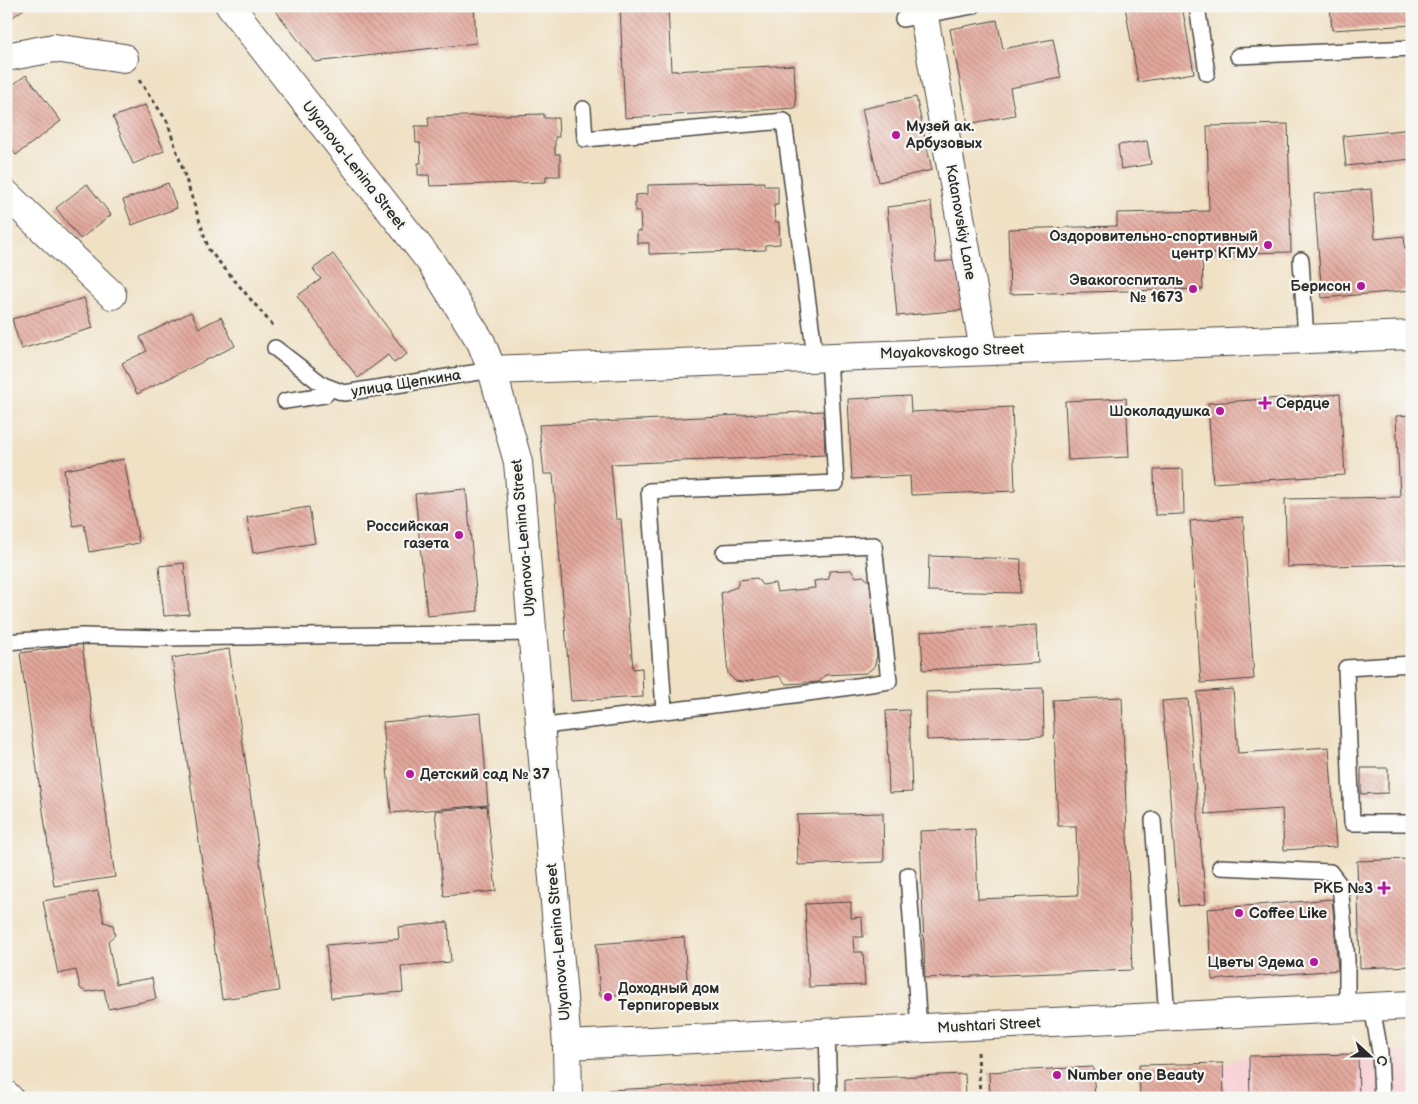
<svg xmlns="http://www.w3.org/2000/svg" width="1418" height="1104" viewBox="0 0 1418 1104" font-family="'Balsamiq Sans',sans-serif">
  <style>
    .built { fill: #f7cfd4 }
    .building { fill: url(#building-back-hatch) }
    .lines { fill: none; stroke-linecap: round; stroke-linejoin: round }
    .lane-casing { stroke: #494642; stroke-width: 18 }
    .street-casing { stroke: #494642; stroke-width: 30 }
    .path { stroke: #494642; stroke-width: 3; stroke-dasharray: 4 4; stroke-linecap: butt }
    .lane { stroke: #fff; stroke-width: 15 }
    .street { stroke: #fff; stroke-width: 28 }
    .poi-dot { fill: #b5179e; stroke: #f6f6f2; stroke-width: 2 }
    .labels { text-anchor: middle; stroke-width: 4.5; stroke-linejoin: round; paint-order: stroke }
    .poi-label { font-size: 15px; font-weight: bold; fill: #2b2b2b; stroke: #f6f6f2; text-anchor: end }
    .street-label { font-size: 15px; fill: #2b2b2b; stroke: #f6f6f2 }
  </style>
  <defs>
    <pattern id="building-back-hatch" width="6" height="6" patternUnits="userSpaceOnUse" patternTransform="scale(1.25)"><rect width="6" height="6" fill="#e3a79b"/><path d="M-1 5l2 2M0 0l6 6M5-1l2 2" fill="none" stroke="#b8887f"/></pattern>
  </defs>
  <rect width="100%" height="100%" fill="#f6f6f2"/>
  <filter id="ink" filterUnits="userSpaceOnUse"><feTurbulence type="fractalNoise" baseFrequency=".02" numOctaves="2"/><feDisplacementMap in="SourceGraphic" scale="10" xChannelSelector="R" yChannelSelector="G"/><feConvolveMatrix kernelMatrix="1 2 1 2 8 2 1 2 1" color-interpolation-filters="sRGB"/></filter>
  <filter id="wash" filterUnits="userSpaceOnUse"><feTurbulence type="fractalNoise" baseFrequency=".0096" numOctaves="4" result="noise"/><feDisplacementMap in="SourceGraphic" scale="20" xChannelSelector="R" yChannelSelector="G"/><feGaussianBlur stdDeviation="1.12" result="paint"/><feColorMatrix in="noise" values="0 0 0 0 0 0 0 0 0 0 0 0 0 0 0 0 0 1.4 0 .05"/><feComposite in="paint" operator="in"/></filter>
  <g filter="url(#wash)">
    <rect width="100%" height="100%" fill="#f0e1c5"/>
    <path class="built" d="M1412,1051V1098H1224L1223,1063L1249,1056Z"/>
    <g id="blocks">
      <path class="building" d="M6,6H28L6,22Z
        M272,6H474L476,43L315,62Z
        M620,6H668L671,71L794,65L796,108L625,118Z
        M1125,6H1182L1194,73L1138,82Z
        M1330,6H1412V25L1332,30Z
        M997,20L1003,49L1053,39L1061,78L1010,88L1015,115L968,124L950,29Z
        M26,75L61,121L16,155L6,143V90Z
        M916,97L932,170L879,182L862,109Z
        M145,105L164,151L133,164L113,117Z
        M544,114V118H558L559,137H555V154H560V176H546V182L430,186L429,175H418V163H421L420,143H416L415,126H429L428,117Z
        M1288,124L1291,252L1202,254L1203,289L1010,294L1008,229L1117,226V213L1209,211L1207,126Z
        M1412,129V159L1346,166L1343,136Z
        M1147,141L1151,164L1121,169L1118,145Z
        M764,182V186H778V205H774L775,222H779L780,244L765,245V250L649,254V243H637V231H641L640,211H635V195L648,194V185Z
        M168,183L177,208L132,225L123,200Z
        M87,184L111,215L80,239L56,208Z
        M1371,189L1375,239L1404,236L1405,248L1412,247V290L1322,298L1314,194Z
        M931,202L936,262L960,260L964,310L897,316L887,207Z
        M333,254L407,354L394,363L388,355L358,378L297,296L321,279L313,269Z
        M84,298L93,328L21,349L12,319Z
        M191,312L199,328L221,317L235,346L137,394L122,363L147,351L140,337Z
        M1340,394L1345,475L1213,483L1208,403Z
        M910,396L911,412L1012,407L1015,491L911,495L910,476L852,479L848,399Z
        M1126,398L1129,457L1068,460L1065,401Z
        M823,411L825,455L611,464L616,519H621L633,669L642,668L643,697L571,701L553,474H544L539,425Z
        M1412,415V564L1287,567L1285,499L1400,497L1396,416Z
        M124,459L139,543L89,552L84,524L73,526L64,470Z
        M1183,469L1184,514L1155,515L1154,470Z
        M466,489L478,611L427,616L415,494Z
        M309,507L315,543L253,553L247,517Z
        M1243,517L1254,679L1201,683L1190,521Z
        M929,556L1021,559L1020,593L928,591Z
        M184,563L189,614L164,616L159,566Z
        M851,570L856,577L863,576L870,582L877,656L874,667L866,673L825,675L819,682L786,684L779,676L743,682L735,681L728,674L721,593L737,587L739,580L757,578L762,585L775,583L777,592L815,588L814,581L829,579V571Z
        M1036,625L1038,663L923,670L921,632Z
        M82,644L115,877L54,886L20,653Z
        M229,649L279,991L222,999L172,658Z
        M1043,688L1044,736L927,740L926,692Z
        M1233,689L1238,753L1329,747L1336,847L1284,850L1282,809L1205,814L1197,692Z
        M1122,697L1132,970L925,978L920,831L975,829L978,899L1078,895L1076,826H1058L1053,700Z
        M1188,699L1206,904L1179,906L1162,701Z
        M909,710L912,792L889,793L886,711Z
        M481,713L488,805L391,813L383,722Z
        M1409,743H1412V786H1410Z
        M1361,768H1388V793L1361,794Z
        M487,806L496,891L444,896L435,811Z
        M883,813L884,862L798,865L797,815Z
        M1409,859L1412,966L1360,968L1357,861Z
        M98,891L104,922L113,925L115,935L108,941L116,984L152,978L156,999L108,1009L104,989L86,992L80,988L76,970L58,974L43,901Z
        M1332,899L1338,970L1212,980L1207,909Z
        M851,902V918L862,917L863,937H853L854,952H863L865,985L809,987L805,904Z
        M448,922L451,962L401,966L403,992L331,998L326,945L399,939L398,927Z
        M684,937L688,990L600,996L596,944Z
        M1358,1054L1359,1098H1250L1249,1056Z
        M1223,1063L1224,1098H1140L1139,1065Z
        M1093,1067L1095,1098H990L989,1072Z
        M965,1074L966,1098H845V1079Z
        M815,1080L816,1098H609V1090Z"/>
    </g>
  </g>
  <g filter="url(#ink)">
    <use href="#blocks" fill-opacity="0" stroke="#494642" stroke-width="1"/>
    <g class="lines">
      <g class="lane-casing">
        <path id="lane" d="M1197,6L1207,73
          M903,19L973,6
          M1238,56L1412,48
          M583,109L585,139L784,121L815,356
          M1301,260L1306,340
          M275,348L323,385L344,393L492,370
          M285,401L325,395L331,388
          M6,642L82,636L164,638L532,633
          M1412,664L1346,668L1352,823H1412
          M664,710L649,491L836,483L829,356
          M539,727C656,711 773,700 889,681L874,545L724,552
          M1153,820L1167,1017
          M1220,867L1330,872L1340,885L1347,960V1008
          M908,875L919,1028
          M1372,1007L1380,1052L1382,1098
          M827,1033L829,1098"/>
      </g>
      <g class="street-casing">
        <path id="street" d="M230,6L430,261L481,342L492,370L518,462L567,1045L568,1098
          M922,6L984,350
          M6,57L54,48L124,58
          M6,194L112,295
          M492,370L1412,335
          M567,1045L1412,1005
          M6,1095L9,1098"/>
      </g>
      <path class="path" d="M139,80L167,121L209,250L274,327
        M978,1052L980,1098"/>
      <use href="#lane" class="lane"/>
      <use href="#street" class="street"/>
    </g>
  </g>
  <g class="poi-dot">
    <circle cx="896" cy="135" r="5"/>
    <circle cx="1268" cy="245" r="5"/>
    <circle cx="1361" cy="286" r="5"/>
    <circle cx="1193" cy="289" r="5"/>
    <path d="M1262.5 395.5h5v5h5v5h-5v5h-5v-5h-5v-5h5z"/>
    <circle cx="1220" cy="411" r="5"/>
    <circle cx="459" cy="535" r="5"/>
    <circle cx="410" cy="774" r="5"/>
    <path d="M1381.5 880.5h5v5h5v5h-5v5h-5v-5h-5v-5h5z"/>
    <circle cx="1239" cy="913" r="5"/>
    <circle cx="1314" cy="962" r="5"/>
    <circle cx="608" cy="997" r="5"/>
    <circle cx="1057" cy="1075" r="5"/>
  </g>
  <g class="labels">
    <g class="poi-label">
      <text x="906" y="131" text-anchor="start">Музей ак.<tspan x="906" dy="17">Арбузовых</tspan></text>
      <text x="1258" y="241">Оздоровительно-спортивный<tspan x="1258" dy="17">центр КГМУ</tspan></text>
      <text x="1183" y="285">Эвакогоспиталь<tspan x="1183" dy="17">№ 1673</tspan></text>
      <text x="1351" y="291">Берисон</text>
      <text x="1276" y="408" text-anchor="start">Сердце</text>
      <text x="1210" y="416">Шоколадушка</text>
      <text x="449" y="531">Российская<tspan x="449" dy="17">газета</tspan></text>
      <text x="420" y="779" text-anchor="start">Детский сад № 37</text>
      <text x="1373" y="893">РКБ №3</text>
      <text x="1249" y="918" text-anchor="start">Coffee Like</text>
      <text x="1304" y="967">Цветы Эдема</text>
      <text x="618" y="993" text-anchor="start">Доходный дом<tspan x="618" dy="17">Терпигоревых</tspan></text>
      <text x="1067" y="1080" text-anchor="start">Number one Beauty</text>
    </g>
    <g class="street-label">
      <text transform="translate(354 165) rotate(52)" y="5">Ulyanova-Lenina Street</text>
      <text transform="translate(961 222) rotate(80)" y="5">Katanovskiy Lane</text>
      <text transform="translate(952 351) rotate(-2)" y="5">Mayakovskogo Street</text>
      <text transform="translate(406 383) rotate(-9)" y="5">улица Щепкина</text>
      <text transform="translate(523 538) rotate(-95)" y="5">Ulyanova-Lenina Street</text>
      <text transform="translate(558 942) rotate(-95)" y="5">Ulyanova-Lenina Street</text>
      <text transform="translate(989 1025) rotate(-3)" y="5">Mushtari Street</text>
    </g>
  </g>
  <rect width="1418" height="1104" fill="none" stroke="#f6f6f2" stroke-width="25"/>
  <g transform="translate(1370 1056) rotate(111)" stroke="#f6f6f2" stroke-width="4" paint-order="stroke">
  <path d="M0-4L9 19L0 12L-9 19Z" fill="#2b2b2b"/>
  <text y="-8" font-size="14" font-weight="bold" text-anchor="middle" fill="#2b2b2b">С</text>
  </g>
</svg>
